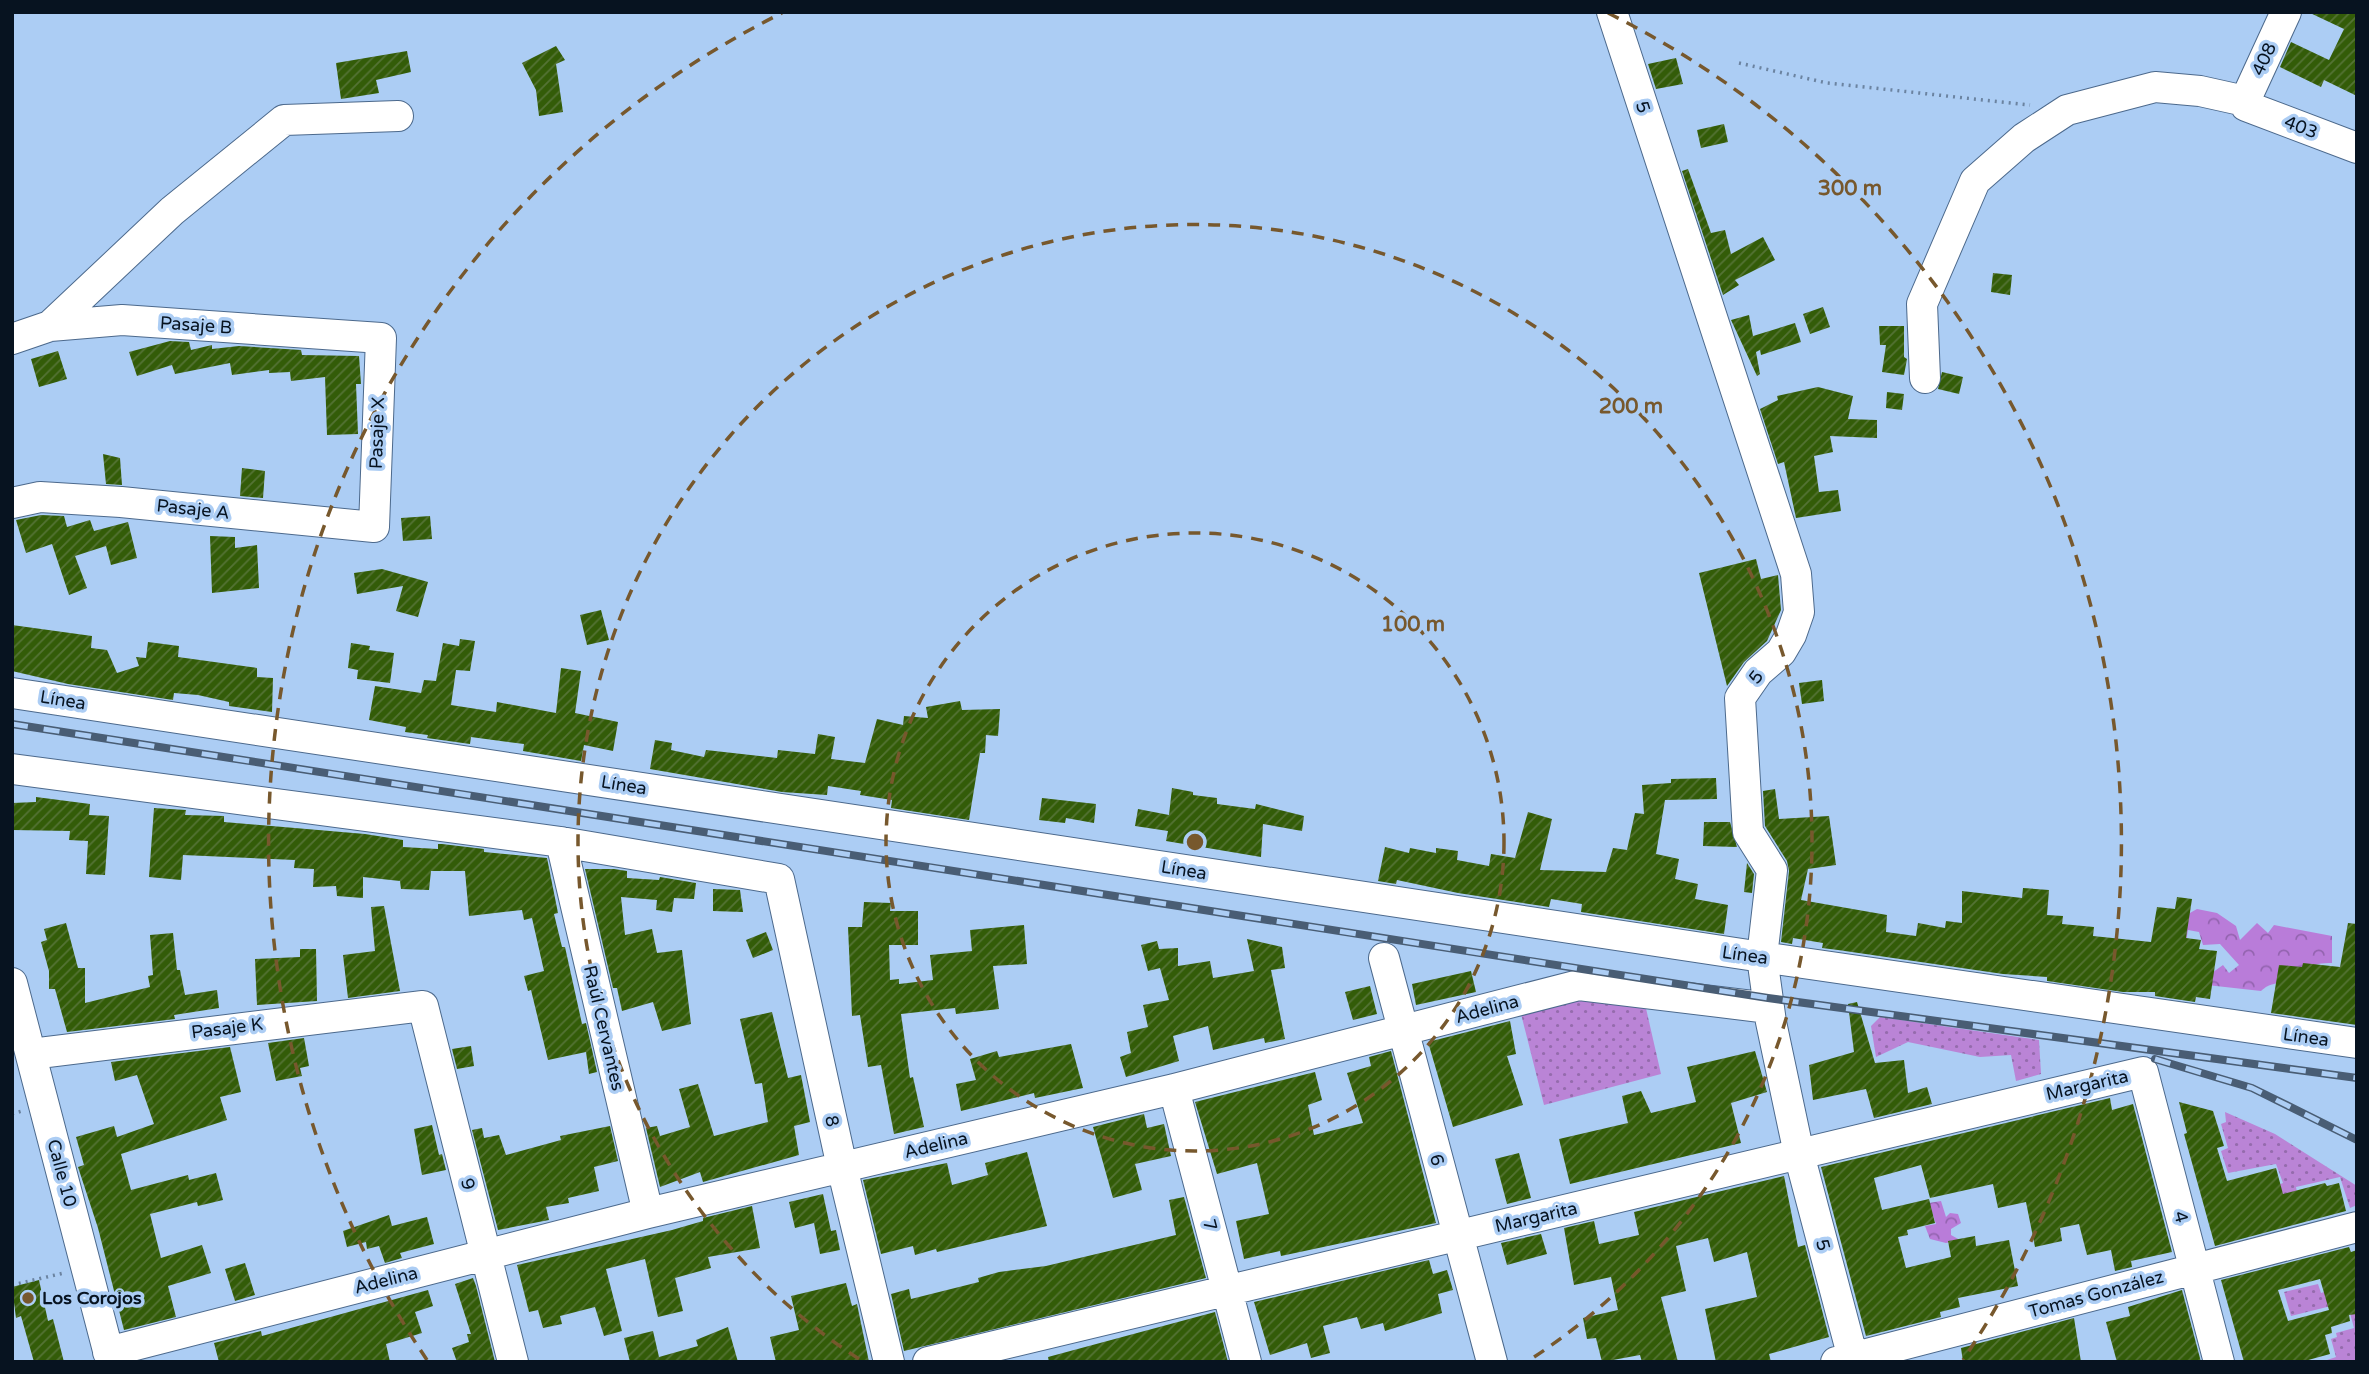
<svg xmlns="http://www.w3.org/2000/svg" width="2369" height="1374" viewBox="0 0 2369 1374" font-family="'Varela Round',sans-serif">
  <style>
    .grass { fill: url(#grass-dots) }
    .forest { fill: url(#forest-crowns) }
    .building { fill: url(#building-hatch); fill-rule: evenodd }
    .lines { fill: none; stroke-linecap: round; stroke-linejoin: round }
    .minor-casing { stroke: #4c698c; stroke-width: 32 }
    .path { stroke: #6b83a0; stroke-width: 3.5; stroke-dasharray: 2 5; stroke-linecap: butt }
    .minor { stroke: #fff; stroke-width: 30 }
    .rail-casing { stroke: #495d74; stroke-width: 8 }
    .rail { stroke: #accdf4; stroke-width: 5; stroke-dasharray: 16; stroke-linecap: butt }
    .ring { fill: none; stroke: #77582d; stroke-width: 3.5; stroke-dasharray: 12 9 }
    .poi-dot { fill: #77582d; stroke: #accdf4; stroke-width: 2.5 }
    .labels { text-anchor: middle; stroke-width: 7; stroke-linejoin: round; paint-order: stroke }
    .street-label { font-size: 18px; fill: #071320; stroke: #accdf4 }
    .poi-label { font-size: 18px; font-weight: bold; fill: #071320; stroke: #accdf4; text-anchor: start }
    .centre { fill: #77582d; stroke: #accdf4; stroke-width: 3.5 }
    .ring-label { font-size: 21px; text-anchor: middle; font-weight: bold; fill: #77582d; stroke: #accdf4; stroke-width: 7; stroke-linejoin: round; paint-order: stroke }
  </style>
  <defs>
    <pattern id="grass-dots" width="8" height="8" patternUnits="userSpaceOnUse" patternTransform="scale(1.75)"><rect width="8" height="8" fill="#ba84d6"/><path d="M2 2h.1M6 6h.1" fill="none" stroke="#956bad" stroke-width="1.8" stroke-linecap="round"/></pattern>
    <pattern id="forest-crowns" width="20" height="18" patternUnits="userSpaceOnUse" patternTransform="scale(1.75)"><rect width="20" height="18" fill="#b97cd9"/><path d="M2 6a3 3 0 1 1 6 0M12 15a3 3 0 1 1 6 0" fill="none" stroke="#9464b0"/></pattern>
    <pattern id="building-hatch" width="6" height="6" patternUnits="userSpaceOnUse" patternTransform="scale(1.75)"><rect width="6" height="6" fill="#335c08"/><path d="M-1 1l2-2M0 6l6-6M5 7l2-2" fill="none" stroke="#547335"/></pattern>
  </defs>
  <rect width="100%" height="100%" fill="#accdf4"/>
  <path class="grass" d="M1586,996L1645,1004L1661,1074L1544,1105L1521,1014Z
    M1880,1017L2039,1040L2041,1074L2016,1081L2011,1055L1980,1057L1908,1042L1876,1057L1871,1026Z
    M2225,1112L2275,1134L2357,1186V1205L2350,1208L2340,1177L2296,1187L2302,1218L2283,1222L2278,1185L2283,1183L2276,1164L2228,1173L2221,1151L2228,1148L2221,1124L2226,1122Z
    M2357,1273V1362H2321L2336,1357L2331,1339L2337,1337L2336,1333L2354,1328L2347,1302L2291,1316L2284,1292L2318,1284L2321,1293L2339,1287Z"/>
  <path class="forest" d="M2197,909L2217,913L2236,926L2240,940L2257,923L2268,933L2274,925L2332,936V963C2306,962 2307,974 2287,981C2275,985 2271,982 2261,991L2207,985L2209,975L2223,965L2229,973L2239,965L2220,944L2203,945L2199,932L2188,930L2182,966L2172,923Z
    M1941,1201L1946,1217L1950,1213L1958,1214L1961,1223L1951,1229V1235L1960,1240L1946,1243L1930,1239L1925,1226L1936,1224L1929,1203Z"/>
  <path class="building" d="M2308,12H2357V96L2324,80L2321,87L2280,67L2291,42L2329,60L2344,29Z
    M556,46L565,60L556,64L563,112L539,116L536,90L522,63Z
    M407,51L411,72L376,80L379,93L341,99L336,63Z
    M1676,58L1683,84L1656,89L1648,64Z
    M1724,124L1728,142L1701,148L1697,130Z
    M1688,169L1711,233L1725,230L1731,254L1763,237L1775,260L1735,280L1739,285L1723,295L1682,171Z
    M1993,273L2012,275L2010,295L1991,292Z
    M1823,307L1830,327L1810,334L1803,314Z
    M1749,315L1753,336L1795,323L1801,342L1761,355L1760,350L1756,352L1760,374L1757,376L1731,320Z
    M1879,326H1904V357L1907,359L1904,375L1882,372L1886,345H1880Z
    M170,341L189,342L191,350L212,345V349L239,346L301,350L302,355L359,356L361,384H356L358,434L327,435L325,377L291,381L290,372L269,373V370L232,375L230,363L175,374L172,365L137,376L129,352Z
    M58,351L67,379L39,387L31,359Z
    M1942,372L1963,377L1959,394L1938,389Z
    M1818,387L1853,396L1848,419L1877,420V438L1830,436L1833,452L1814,456L1819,492L1838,490L1841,511L1796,518L1784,462L1778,464L1760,409L1778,400L1777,396Z
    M1887,392L1904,394L1902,410L1886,408Z
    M103,454L120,458L122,485L106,484Z
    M242,468L265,471L263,498L240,496Z
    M41,515L64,516L67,527L90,520L94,531L128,522L137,558L111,565L106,546L75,556L87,588L69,595L52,544L26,553L16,520Z
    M430,516L432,539L403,541L401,518Z
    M210,536L235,537V548L257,545L259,588L212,593Z
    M1756,559L1761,579L1778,575L1781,610L1767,641L1744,662L1727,686L1699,573Z
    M382,569L428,582L418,617L396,611L403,586L357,594L354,573Z
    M601,610L609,640L587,645L580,615Z
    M12,625L92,636L91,648L107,650L117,673L139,666L136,657L146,658L148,642L179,646L178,657L257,668V677L273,678L272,712L229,706V702L198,695L174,693L173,700L68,684L12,671Z
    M460,639L475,641L470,671L456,670L451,705L496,712L497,702L556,713L561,668L581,671L575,713L618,722L613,751L584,745L581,761L523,751L524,744L471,737L470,744L427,738L428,735L405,732L406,727L369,720L375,686L421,693L424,680L436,681L443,643L459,646Z
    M351,643L370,646L369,650L394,653L390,683L357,679L358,670L348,668Z
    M1822,680L1824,701L1802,704L1799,683Z
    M960,701L962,710L1000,709L998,736L986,735L985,753H980L969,820L891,808L892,800L860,795L861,791L828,786L827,795L782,792L650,769L655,740L672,743L671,750L704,757L706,750L777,758L778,750L815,754L818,734L835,737L831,759L865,763L877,719L903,725L904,716L928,718L926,707Z
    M1716,778L1717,799L1665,800L1656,854L1679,859L1675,879L1698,884L1695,899L1728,905L1724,934L1581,912L1582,904L1551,899L1549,907L1458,893L1397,880L1396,884L1378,881L1385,847L1409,853L1410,848L1436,853V848L1458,851L1457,860L1489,866L1491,854L1515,858L1528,812L1552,819L1540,870L1606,872L1613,848L1627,850L1635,813L1644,814L1642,785L1671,783V779Z
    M1172,788L1193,792V795L1217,798V804L1255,809L1256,804L1304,816L1302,831L1263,824L1261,857L1166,841L1168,831L1135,826L1138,809L1169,815Z
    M1775,789L1779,819L1829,816L1836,865L1808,869L1801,900L1887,915L1886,932L1916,936L1918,923L1945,928L1946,921L1962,923V891L2022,898L2023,888L2049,890L2047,915L2063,916L2062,924L2094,927L2093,936L2151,942L2157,907L2175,909L2177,897L2192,899L2186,938L2201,940L2199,949L2217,951L2210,999L2196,997L2195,1002L2155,996V992H2123L2047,981V977L2003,974L1838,950L1822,948L1823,943L1793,938L1792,944L1781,942L1789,871L1787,861L1765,826L1763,791Z
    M36,797L90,804L89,815L109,816L105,875L86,874L88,841L69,840L70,831L12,830V803L36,802Z
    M1042,798L1096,804L1094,823L1066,818L1065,823L1039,820Z
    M154,808L186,810L185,815L224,816V822L365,834L403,840V847L438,849V844H442L484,849V852L547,858L558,913L554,914L562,947H565L582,1024L586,1023L597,1072L589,1074L586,1052L548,1060L531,990L528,991L524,976L544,971L532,918L524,920L522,910L469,916L465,871H431L429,890L401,889L400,881L363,877V898L337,896L336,886L313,887L314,869L294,868L295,860L183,855L181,880L149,877Z
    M1704,822H1730L1737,847L1703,846Z
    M1747,863L1754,874L1752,893L1744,892Z
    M585,869H614L627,871V878L659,880L660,877L696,883L694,899L674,898L672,912L656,910L657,900L621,897L625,935L652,929L657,953L682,950L691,1024L662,1031L653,1002L622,1011L617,988H613Z
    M713,889L740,890L743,912L713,911Z
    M864,902L891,903L890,911H918V945H889L890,980L899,979V984L933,980L930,955L972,951L970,930L1024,925L1027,964L993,966L999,1009L956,1014L955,1008L901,1014L910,1078L913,1077L924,1127L894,1134L881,1065L868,1067L860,1015L852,1016L848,927H862Z
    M384,906L400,991L348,998L343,955L375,951L371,907Z
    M66,923L78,968H85V1003L150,987L148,976L153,975L150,935L173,933L177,970H180L185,995L217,990L219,1008L174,1015L175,1019L67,1032L55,989H49V971L41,942L47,940L44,929Z
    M2348,923L2357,924V1025L2271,1013L2279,965L2302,967L2303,963L2340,967Z
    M766,932L773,950L753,958L746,940Z
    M1247,939L1282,947L1285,968L1271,970L1285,1039L1265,1043L1264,1038L1213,1050L1208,1026L1173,1036L1179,1061L1126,1077L1120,1057L1131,1053L1127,1032L1148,1027L1143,1005L1169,1000L1160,968L1148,971L1141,945L1157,941L1159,949L1178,948V966L1210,961L1213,978L1254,971Z
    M300,949H316L317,1001L257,1005L255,959L300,957Z
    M1471,971L1476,992L1416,1005L1412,984Z
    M1370,986L1377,1014L1353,1020L1345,992Z
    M1857,1002L1875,1063L1904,1060L1908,1093L1927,1087L1932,1104L1874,1118L1866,1089L1813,1100L1809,1065L1854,1052L1848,1004Z
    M772,1012L788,1078L801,1075L810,1122L794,1126L799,1155L703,1182L700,1172L660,1187L646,1128L657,1126L660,1136L690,1127L679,1089L698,1084L714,1136L768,1122L762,1083L755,1084L740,1019Z
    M1510,1021L1516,1054L1507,1056L1523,1105L1453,1127L1428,1042Z
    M304,1038L309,1066L300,1068L302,1076L276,1081L268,1043Z
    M1071,1044L1083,1088L1035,1098L1034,1093L961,1111L956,1084L976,1080L970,1059L997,1051L999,1057Z
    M471,1046L474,1066L457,1069L452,1049Z
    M230,1047L241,1092L220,1097L227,1120L121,1154L131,1190L188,1175L189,1180L216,1173L223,1200L198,1206L197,1202L150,1214L161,1258L202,1245L211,1273L168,1286L176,1317L124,1330L98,1228L78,1167L84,1165L76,1137L114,1126L117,1137L154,1124L137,1075L115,1081L111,1062Z
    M1391,1051L1436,1223L1281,1256L1280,1251L1244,1259L1236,1221L1269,1214L1257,1163L1217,1174L1195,1102L1315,1072L1322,1100L1308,1105L1314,1135L1363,1123L1347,1073L1371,1066L1369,1057Z
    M1755,1051L1767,1092L1731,1103L1741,1143L1570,1184L1559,1139L1628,1123L1622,1096L1641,1091L1651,1113L1696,1102L1687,1067Z
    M2110,1098L2112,1110L2133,1104L2172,1252L2131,1261L2132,1267L2115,1271L2111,1250L2087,1255L2079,1224L2060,1228L2062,1241L2035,1247L2026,1202L1998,1208L1993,1184L1930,1198L1921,1165L1874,1178L1882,1210L1929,1199L1935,1223L1907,1230L1908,1235L1898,1237L1906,1268L1951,1257L1948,1241L1975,1236L1976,1246L2009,1240L2018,1286L1958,1298L1960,1307L1940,1312L1941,1317L1866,1336L1821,1167Z
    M2179,1102L2213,1111L2224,1146L2217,1148L2227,1181L2276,1168L2283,1194L2325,1183L2327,1186L2339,1183L2346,1211L2215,1246L2184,1134L2187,1133Z
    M1144,1114L1147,1128L1164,1124L1171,1156L1135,1164L1142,1190L1113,1198L1093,1127Z
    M432,1125L439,1155L442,1154L446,1170L422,1175L414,1129Z
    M610,1126L618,1161L594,1167L599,1191L568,1198L569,1203L546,1207L549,1220L498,1230L472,1130L482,1128L484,1138L499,1135L506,1155L561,1140L560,1136Z
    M1027,1152L1047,1226L937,1252L936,1249L915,1255L913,1246L881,1254L863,1180L947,1163L952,1185L988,1175L985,1163Z
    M1519,1153L1531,1198L1507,1204L1495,1159Z
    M1784,1176L1798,1247L1805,1245L1829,1337L1769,1354L1771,1362H1716L1705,1309L1757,1297L1747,1252L1714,1262L1708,1238L1676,1246L1686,1291L1661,1297L1678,1362H1642L1640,1355L1602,1362L1596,1338L1587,1339L1583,1318L1618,1310L1611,1277L1574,1285L1564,1228L1594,1221L1599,1244L1639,1235L1634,1212Z
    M823,1194L831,1231L836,1230L840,1250L820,1254L814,1223L795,1228L789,1202Z
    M1184,1197L1206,1278L904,1351L891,1294L909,1289L911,1299L979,1282L978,1278L999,1272L1046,1266L1176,1235L1169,1200Z
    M752,1206L760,1248L708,1257L711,1268L675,1278L683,1311L658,1317L645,1259L606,1269L622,1331L604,1336L595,1307L560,1316L562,1324L543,1328L538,1310L529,1312L517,1265L672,1230L703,1221V1218Z
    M389,1215L392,1226L427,1217L434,1244L400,1253L402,1258L385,1263L379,1246L367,1249L366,1242L347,1247L343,1231Z
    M1541,1234L1547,1254L1507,1265L1501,1243Z
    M2349,1247L2351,1252L2357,1250V1314L2349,1315L2350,1321L2331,1327L2332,1333L2325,1335L2330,1354L2301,1362H2244L2221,1280ZM2320,1279L2329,1310L2288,1321L2278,1290Z
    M1429,1260L1433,1274L1447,1270L1453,1290L1438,1294L1442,1313L1385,1331L1383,1323L1361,1329L1357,1317L1323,1326L1330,1353L1311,1358L1307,1343L1270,1355L1254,1302Z
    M245,1263L255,1295L235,1301L225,1269Z
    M473,1278L476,1286L495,1362H457L452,1348L469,1342L467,1334H471L455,1284Z
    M39,1280L48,1321L53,1319L64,1362H34L21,1316L16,1318L12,1287Z
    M846,1283L852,1306L857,1304L869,1362H776L770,1337L799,1330L791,1296Z
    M428,1290L433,1306L415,1312L422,1333L386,1344L390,1362H219L214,1343L261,1331L262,1336Z
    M2182,1290L2201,1362H2117L2106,1322L2130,1316L2128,1307Z
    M1215,1312L1228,1362H1049L1048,1357Z
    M2074,1318L2081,1362H1963L1961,1348Z
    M728,1327L738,1362H630L624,1338L653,1331L659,1357L698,1346L696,1340Z"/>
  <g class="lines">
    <g class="minor-casing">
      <path id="minor" d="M1612,12L1796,574L1799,612L1791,635L1781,652L1758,672L1740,698L1748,832L1772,870L1762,957L1771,1022L1799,1154L1854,1362
        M2286,12L2245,101L2246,106L2357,148
        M50,326L172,211L284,120L398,116
        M12,339L50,326L122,320L381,338L374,527L121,502L40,497L12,503
        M1925,378L1922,304L1975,181L2024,138L2067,110L2155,87L2200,91L2245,101
        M12,693L1762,957L2357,1043
        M12,769L561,842L779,879L842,1167L889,1362
        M561,842L648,1213
        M1384,958L1492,1362
        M12,983L111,1362
        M31,1054L423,1006L513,1362
        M1174,1089L1246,1362
        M108,1352L648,1213L1174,1089L1579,985L1769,1008
        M928,1362L2143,1072L2219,1362
        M1836,1362L2357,1227"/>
    </g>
    <path class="path" d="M1739,63L1827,83L2030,105
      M12,1114L22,1111
      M12,1285L64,1273"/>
    <use href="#minor" class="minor"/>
    <g class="rail-casing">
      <path id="rail" d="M12,724L1768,998L2357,1078
        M2155,1059L2252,1088L2357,1140"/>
    </g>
    <use href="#rail" class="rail"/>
  </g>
  <g class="ring">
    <circle cx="1195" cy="842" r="309"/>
    <path d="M859 1359A617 617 0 1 1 1531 1359"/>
    <path d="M427 1360A926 926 0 0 1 782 13M1608 13A926 926 0 0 1 1963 1360"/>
  </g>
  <circle class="poi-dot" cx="28" cy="1298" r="7"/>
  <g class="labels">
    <g class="street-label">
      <text transform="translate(2264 59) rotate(-65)" y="6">408</text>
      <text transform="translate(1643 107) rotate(72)" y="6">5</text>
      <text transform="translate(2301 127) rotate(21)" y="6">403</text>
      <text transform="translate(196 325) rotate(4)" y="6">Pasaje B</text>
      <text transform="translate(377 433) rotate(-88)" y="6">Pasaje X</text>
      <text transform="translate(193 509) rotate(6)" y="6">Pasaje A</text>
      <text transform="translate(1756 677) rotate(-51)" y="6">5</text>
      <text transform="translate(63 700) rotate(9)" y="6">Línea</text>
      <text transform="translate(624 785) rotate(9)" y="6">Línea</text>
      <text transform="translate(1184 870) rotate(9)" y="6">Línea</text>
      <text transform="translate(1745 955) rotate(8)" y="6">Línea</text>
      <text transform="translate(1487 1009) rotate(-15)" y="6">Adelina</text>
      <text transform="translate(227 1028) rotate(-7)" y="6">Pasaje K</text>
      <text transform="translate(604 1028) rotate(77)" y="6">Raúl Cervantes</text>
      <text transform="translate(2306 1037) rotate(8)" y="6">Línea</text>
      <text transform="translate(2087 1085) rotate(-13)" y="6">Margarita</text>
      <text transform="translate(832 1121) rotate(78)" y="6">8</text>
      <text transform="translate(936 1145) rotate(-13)" y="6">Adelina</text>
      <text transform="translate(1437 1160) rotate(75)" y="6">6</text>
      <text transform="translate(62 1173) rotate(75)" y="6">Calle 10</text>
      <text transform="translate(468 1184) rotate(76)" y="6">9</text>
      <text transform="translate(1536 1217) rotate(-13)" y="6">Margarita</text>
      <text transform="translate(2181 1217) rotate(75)" y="6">4</text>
      <text transform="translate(1210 1225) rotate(75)" y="6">7</text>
      <text transform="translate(1823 1245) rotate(75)" y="6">5</text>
      <text transform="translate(386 1280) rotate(-14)" y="6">Adelina</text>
      <text transform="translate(2096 1294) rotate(-15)" y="6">Tomas González</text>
    </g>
    <g class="poi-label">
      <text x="42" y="1304">Los Corojos</text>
    </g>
  </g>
  <circle cx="1195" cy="842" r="10" class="centre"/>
  <g class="ring-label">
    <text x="1850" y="195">300 m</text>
    <text x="1631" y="413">200 m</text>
    <text x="1413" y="631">100 m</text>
  </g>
  <rect width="2369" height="1374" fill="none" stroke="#071320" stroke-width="28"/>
</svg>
